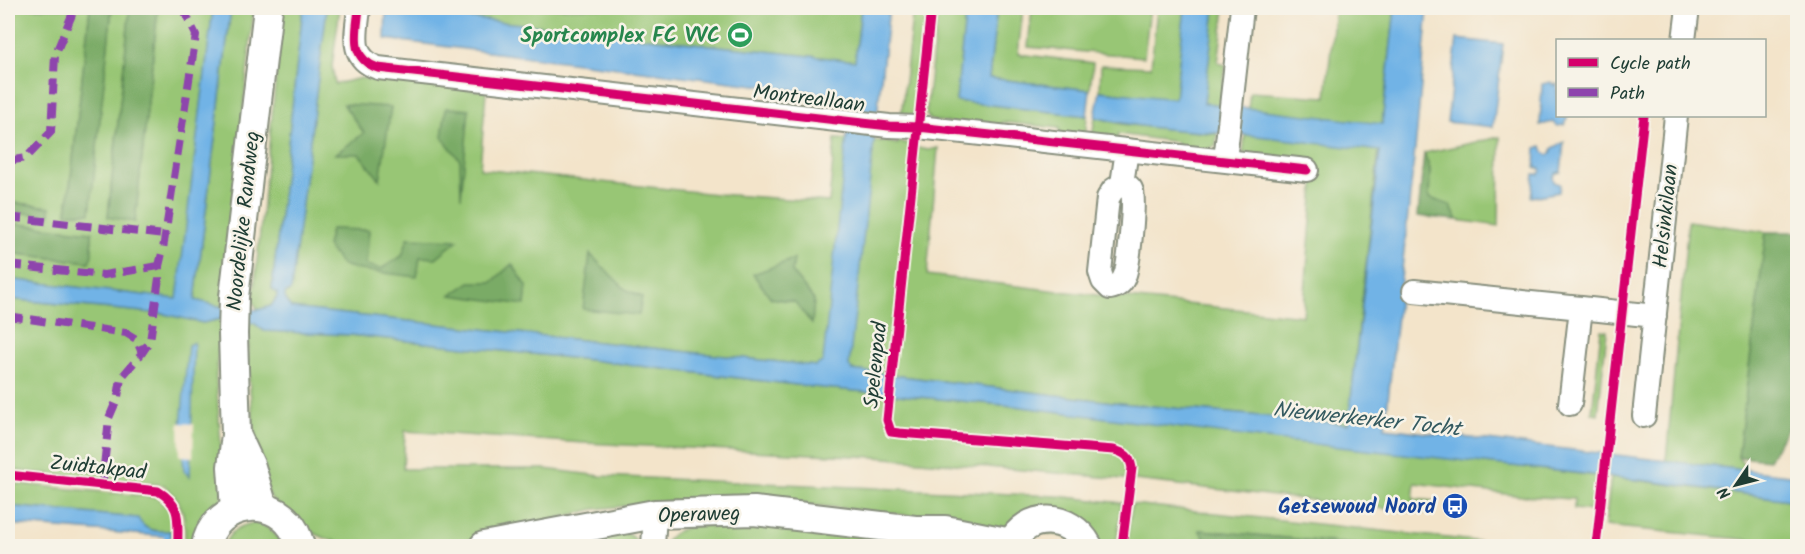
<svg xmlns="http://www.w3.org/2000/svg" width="1805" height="554" viewBox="0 0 1805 554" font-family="Kalam,sans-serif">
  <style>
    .green { fill: #98c675; stroke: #5c8254; stroke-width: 1.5 }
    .forest { fill: #7aab66; stroke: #4c744d; stroke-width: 1.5 }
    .water { fill: #71b3e6; stroke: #48788d; stroke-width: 1.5 }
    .pier { fill: #f3e4ca }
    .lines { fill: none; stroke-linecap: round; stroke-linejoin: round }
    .stream { stroke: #71b3e6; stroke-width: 6 }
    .minor-casing { stroke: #89907f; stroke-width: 26 }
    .major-casing { stroke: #89907f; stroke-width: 32 }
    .minor { stroke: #fff; stroke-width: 22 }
    .major { stroke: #fff; stroke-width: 28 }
    .quiet { stroke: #8e44ad; stroke-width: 8; stroke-dasharray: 15 8; stroke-linecap: butt }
    .cycleway-casing { stroke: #f7f3e8; stroke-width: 13 }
    .cycleway { stroke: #d6006c; stroke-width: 9 }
    .labels { text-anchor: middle; stroke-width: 5; stroke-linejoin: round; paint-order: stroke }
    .leisure-label { font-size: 21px; font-weight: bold; fill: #27864d; stroke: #f7f3e8; text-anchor: end }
    .street-label { font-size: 21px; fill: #1f3d34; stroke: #f7f3e8 }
    .transit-label { font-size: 21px; font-weight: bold; fill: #164399; stroke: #f7f3e8; text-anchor: end }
    .water-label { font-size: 22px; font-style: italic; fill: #345a60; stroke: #f7f3e8 }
  </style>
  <rect width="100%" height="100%" fill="#f7f3e8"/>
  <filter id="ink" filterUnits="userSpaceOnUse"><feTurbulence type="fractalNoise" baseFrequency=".0167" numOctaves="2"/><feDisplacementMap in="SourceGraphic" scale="12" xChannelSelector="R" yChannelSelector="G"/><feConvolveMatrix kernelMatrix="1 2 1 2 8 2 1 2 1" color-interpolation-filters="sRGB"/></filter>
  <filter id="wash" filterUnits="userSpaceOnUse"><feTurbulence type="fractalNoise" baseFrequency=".008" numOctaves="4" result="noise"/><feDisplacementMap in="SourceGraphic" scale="24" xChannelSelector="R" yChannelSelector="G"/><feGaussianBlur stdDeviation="1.35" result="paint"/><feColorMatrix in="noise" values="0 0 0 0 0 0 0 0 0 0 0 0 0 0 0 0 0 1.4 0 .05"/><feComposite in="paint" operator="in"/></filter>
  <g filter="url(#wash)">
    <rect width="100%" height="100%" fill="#f3e4ca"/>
    <path class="green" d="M8,8H90L67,213H89L112,8H130L108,217L135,221L158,8H213L178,299L8,279V253L89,262L92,233L8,223V211L50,215V207L8,202Z
      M231,8H254L222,307L195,300Z
      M283,8H303L272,289L277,293V297L271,306L258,310L253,301Z
      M327,8H340L332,66L335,84L361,78L486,91L480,169L716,194L829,202L835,139L883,141L898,144V142L912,144V147L928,150L938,148L927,275L1058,291L1303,316L1316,162L1243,153L1250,92L1326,97L1335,8H1395L1348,424L1129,404L852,370L291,308L285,298V294L291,290Z
      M375,8H861L855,61Z
      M913,8H927L915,112L912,116L901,117Z
      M938,8H966L956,101L1087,116L1085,139L1060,135L1059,128L1002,122L1000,129L930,120L926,114Z
      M997,8H1023L1018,54L1093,63L1090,90L989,78Z
      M1032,8H1150L1144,57L1028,47Z
      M1157,8H1185L1175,100L1100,91L1101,65L1151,67Z
      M1215,8H1225L1218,63L1226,65L1220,105L1204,103Z
      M1095,117L1121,124L1217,134L1216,146L1200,152L1177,148V142L1118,134L1117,141L1092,139Z
      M1500,137L1499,226L1457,220L1450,205L1429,198L1430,169L1424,153Z
      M1688,221L1766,232L1738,457L1747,470L1666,461Z
      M8,299L164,314L203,323L221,319L216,377L224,485L220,507L196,546H185C185,520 186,503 164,485L8,470Z
      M249,322L254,323L264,331L350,335L590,360L813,387L1014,406L1597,476L1593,511L1574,509V499L1522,496L1415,483L1413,499L1434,501L1433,514L1135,480L875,457L584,443L405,431L403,469H545L601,476L1056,496L1122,503L1116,546H1097L1094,541L1009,527L984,530L915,516L726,496L595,509L461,542L353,546L330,540L308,531L271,498L263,481L254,429L248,370Z
      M1601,330L1607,331L1598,414L1592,413Z
      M1611,477L1797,501V532L1795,544L1605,526Z
      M8,483L156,497C173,510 175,515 175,536L171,537L170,531C156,532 145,531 137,518L8,506Z
      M1132,504L1521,546H1371L1201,530L1211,546H1126Z
      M254,523C269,526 277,533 282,546H224C229,532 239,525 254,523Z
      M734,523L826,530L922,546H664C674,521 711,525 734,523Z
      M618,530C629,534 635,537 641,546H525Z"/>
    <path class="forest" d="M90,8H112L90,213H67Z
      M130,8H158L135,222L108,217Z
      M343,104L391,107L380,180L359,154H335L364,133Z
      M446,108L469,109L461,198L460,160L442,137Z
      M1424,153L1430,169L1429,198L1450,205L1457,220L1418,216Z
      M8,202L50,207V216L8,211Z
      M8,223L92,232V255L89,262L8,253Z
      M331,229L369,230L366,265L381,269L402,256L408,238L458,240L436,258L420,257L417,277L360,270L342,265L327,246Z
      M1766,232H1798L1797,389L1789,426L1769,460L1738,457Z
      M590,254L625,289L642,297L639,315L583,309Z
      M794,259L792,272L814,300L812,324L795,302L771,298L753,274Z
      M512,264L527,286L525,305L451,295L470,282H492Z
      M1199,530H1200L1371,546H1210Z"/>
    <path class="water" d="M213,8H231L195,300L222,307L258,310L271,306L277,297V293L272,289L303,8H327L291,290L285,294V298L291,308L816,366L823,361L851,97L385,39L386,9L855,61L861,8H889L849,366L852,370L1129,404L1348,424L1380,151C1335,146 1291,139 1246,135C1196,131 1144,130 1095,117L1100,91L1175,99L1185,8H1215L1204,103L1382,124L1395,8H1428L1417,130L1385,428L1797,476V501L1648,481L1258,438L1014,406L813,387L590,360L350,335L264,331L254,323L221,319L203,323L164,314L8,299V279L177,299Z
      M966,8H997L989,78L1090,90L1087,116L956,101Z
      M1457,39L1503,44L1493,127L1447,122Z
      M1551,82L1553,85L1557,83L1558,116H1568L1564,125L1557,126L1553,122L1540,125L1542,84Z
      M1564,142L1561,172L1556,173L1553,177L1554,182L1560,184L1559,192L1531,197L1534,174H1539L1541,171L1540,168H1535L1536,148L1542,146L1544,152L1548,155L1551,153L1553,148Z
      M194,342L190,477L184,471L181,426L188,345Z
      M8,506L138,518C145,532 156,532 170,531L171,537L8,524Z"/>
    <path class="pier" d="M179,423L194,424L193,457L180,456Z"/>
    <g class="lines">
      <path class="stream" d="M167,546V536"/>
    </g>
  </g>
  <g filter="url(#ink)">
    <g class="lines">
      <g class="minor-casing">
        <path id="minor" d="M359,8C357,32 348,58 378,68L889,126L918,127L1307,170
          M1684,40L1688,8
          M1225,160L1242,8
          M1122,184C1128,185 1131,187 1132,192C1135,202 1129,268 1124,277C1122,283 1117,287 1110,288L1103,281L1100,272L1108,198L1113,190L1122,184L1127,150
          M1414,291L1581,308L1570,404
          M1581,308L1655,316
          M1644,416L1676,116
          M653,546L655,514"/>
      </g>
      <g class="major-casing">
        <path id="major" d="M237,437L251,467L263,507
          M235,510L232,467L236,435L233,334L234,297L268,8
          M206,546C212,508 262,493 288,522C295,529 298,538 300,546
          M484,546L655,514L754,511L915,530H945L1011,543
          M1010,546C1027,510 1070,514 1088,546"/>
      </g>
      <use href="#minor" class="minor"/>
      <use href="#major" class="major"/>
      <path class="quiet" d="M8,161L26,158L51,132L55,55L74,10L79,8
        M8,217L165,235
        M8,265L104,275L159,266
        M8,316L126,333L136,339L142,353
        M102,486L109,418L118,397L121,378L142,353L150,341L159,278V266L163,249L196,35L183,8"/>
      <g class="cycleway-casing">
        <path id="cycleway" d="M359,8C357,32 348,58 378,68L889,126L918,127L1307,170
          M931,8L887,420L891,432L899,433L1114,450C1125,453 1130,456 1132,468L1122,546
          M8,475L158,491C183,506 177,521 178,546
          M1596,546L1644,116"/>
      </g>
      <use href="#cycleway" class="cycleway"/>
    </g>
  </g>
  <defs>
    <g id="stadium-disc" transform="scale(1.35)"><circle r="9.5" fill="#2e9e5b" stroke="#f7f3e8"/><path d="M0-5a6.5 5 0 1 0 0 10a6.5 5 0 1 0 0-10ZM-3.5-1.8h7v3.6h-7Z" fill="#fff"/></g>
    <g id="bus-disc" transform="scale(1.35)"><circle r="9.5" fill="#1a4fb4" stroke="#f7f3e8"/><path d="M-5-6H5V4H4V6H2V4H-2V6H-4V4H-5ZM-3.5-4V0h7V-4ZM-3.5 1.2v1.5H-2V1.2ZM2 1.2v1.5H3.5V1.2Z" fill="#fff"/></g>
  </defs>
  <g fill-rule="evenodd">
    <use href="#stadium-disc" x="740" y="35"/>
    <use href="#bus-disc" x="1455" y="506"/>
  </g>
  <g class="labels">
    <g class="leisure-label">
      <text x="720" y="42">Sportcomplex FC VVC</text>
    </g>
    <g class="street-label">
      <text transform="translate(809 98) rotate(7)" y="7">Montreallaan</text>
      <text transform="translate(1665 216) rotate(-84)" y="7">Helsinkilaan</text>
      <text transform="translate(243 221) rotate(-84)" y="7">Noordelijke Randweg</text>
      <text transform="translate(875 365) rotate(-84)" y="7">Spelenpad</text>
      <text transform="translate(98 467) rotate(6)" y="7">Zuidtakpad</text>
      <text transform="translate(699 514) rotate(-2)" y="7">Operaweg</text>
    </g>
    <g class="transit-label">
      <text x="1436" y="513">Getsewoud Noord</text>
    </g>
    <g class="water-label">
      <text transform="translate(1367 418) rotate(6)" y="8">Nieuwerkerker Tocht</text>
    </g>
  </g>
  <rect width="1805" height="554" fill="none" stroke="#f7f3e8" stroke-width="30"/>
  <rect x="1556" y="39" width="210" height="78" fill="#f7f3e8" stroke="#a1aaa0" stroke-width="1.5"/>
  <rect x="1568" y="58" width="30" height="9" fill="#d6006c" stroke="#a1aaa0" stroke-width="1.5"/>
  <text x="1610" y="69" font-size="18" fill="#1f3d34">Cycle path</text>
  <rect x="1568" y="88" width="30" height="9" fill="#8e44ad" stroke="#a1aaa0" stroke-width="1.5"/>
  <text x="1610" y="99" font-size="18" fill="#1f3d34">Path</text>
  <g transform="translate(1736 485) rotate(235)" stroke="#f7f3e8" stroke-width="4.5" paint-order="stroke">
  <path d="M0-4.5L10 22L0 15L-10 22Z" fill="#1f3d34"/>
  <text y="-9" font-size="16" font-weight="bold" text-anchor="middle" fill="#1f3d34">N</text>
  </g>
</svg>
